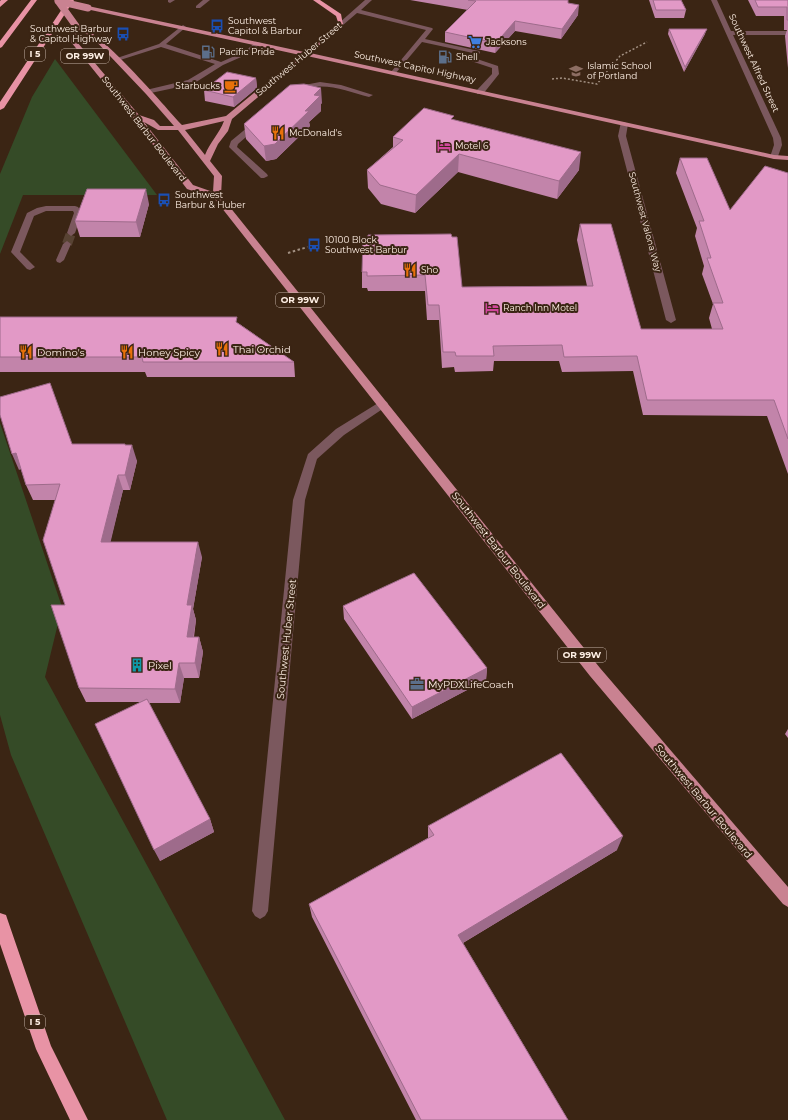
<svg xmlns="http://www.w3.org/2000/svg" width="788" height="1120" viewBox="0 0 788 1120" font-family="Montserrat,sans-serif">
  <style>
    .green { fill: #354b27 }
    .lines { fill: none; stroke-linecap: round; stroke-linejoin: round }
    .minor-tunnel { stroke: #584333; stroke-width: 10; stroke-dasharray: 10 4.5; stroke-linecap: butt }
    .path-far1 { stroke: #a29082; stroke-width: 1.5; stroke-dasharray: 2 2; stroke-linecap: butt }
    .path { stroke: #a29082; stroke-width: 2; stroke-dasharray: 2.5 2.5; stroke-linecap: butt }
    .minor { fill: #7b585e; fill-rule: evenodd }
    .major { fill: #c98291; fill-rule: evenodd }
    .highway { fill: #e893a5; fill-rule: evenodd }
    .major-bridge { stroke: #c98291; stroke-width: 7 }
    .wall { fill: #c284aa }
    .shaded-wall { fill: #9e6b8b }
    .building { fill: #e299c6; stroke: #9e6b8b }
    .labels { text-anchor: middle; stroke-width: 4; stroke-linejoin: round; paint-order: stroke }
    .far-poi-label { font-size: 9px; fill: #feefe4; stroke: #3b2514; text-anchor: start }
    .shield { fill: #3b2514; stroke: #c4b2a6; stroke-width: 1 }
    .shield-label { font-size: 9px; font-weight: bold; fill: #feefe4 }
    .far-street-label { font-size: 9px; fill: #feefe4; stroke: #3b2514 }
    .poi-label { font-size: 10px; fill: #feefe4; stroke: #3b2514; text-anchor: start }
    .street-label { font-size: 10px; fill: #feefe4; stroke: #3b2514 }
  </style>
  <rect width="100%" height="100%" fill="#3b2514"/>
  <path class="green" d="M55,59L157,195H23L0,254V174L32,97Z
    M0,423L62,607L45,677L285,1120H167L11,755L0,715Z"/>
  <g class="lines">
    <path class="minor-tunnel" d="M67,244L71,233"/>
    <path class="path-far1" d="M552,79L562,78L597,84L620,56L647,42"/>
    <path class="path" d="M288,253L314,245"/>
    <path class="minor" d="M168,0H175L170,3L168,2Z
      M203,0H210L200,8H196V6Z
      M365,0H372L361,10L432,28L433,29L425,39L479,51L480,52L477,59L498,66L499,74L483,94H477V90L492,74V68L471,61L470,60L473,53L422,42L395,74H391V72L426,30L357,13L343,25H339V23Z
      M711,0H717L731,31H788V35H733L781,138L782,145L777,159H774L770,157L774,145L773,138Z
      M183,25L186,27L185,28L166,44L221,62L244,52L256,42L261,43L248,54L223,65L193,84L146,94V90L188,80L215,64L161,47L117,61L114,59L159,44Z
      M320,82L341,85L373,95L369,97C350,92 328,83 309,88C303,89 299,93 294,94L290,92L299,86Z
      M254,122H260L261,124L238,144L237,147L267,174L268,176L264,178H261L229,147L231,141Z
      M621,122H624L628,124L626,136L676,320L671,323L666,320L618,136Z
      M46,206H75L78,207L82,213L75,233L71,236L67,233L74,213L73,211H46L34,216L20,252L35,267L30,270L27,269L11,252L27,213L37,208Z
      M67,241L71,244L64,260L60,263L57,262L56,260L63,244Z
      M383,400L387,402L388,404L387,406L344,435L317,459L305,500L268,911L265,916L260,919L255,916L252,911L293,500L308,454L336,429Z"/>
    <path class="major" d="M88,6L304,52L341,22L343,23V25L310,53L774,155L788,156V160L774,159L307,56L232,119L228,131L218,144L210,161L222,176L221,196L600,668L788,887V907L783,904L590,676L214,198L187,189L133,119L71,42L74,25C94,22 166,108 182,125L226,116L300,55L86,9L85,8ZM79,30L92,37L146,94L174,126H160L154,120L139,115L77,42ZM224,121C219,134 210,142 205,155L185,130ZM144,122L158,130H178L214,176L213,192L193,185Z"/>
    <path class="highway" d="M1,0H8L0,7V1Z
      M31,0H37L2,47L0,48V41Z
      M68,0H74L4,108L0,110V102Z
      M313,0H320L341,14L343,25H339L336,16Z
      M0,913L6,915L8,921L51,1046L88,1120H70L36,1049L0,944Z"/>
    <path class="major-bridge" d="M58,1L88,8
      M58,1L76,26"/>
  </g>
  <path class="wall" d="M410,0H568V3L578,15L561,39L515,31L495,53L445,42V32L468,10Z
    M649,0H681L686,10L684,18H655Z
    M748,0H788V68L785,36L787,30H784V16H756Z
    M669,29L705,34L684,72L668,34Z
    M256,78L257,88L234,107L205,101L204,90Z
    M322,103L321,104V111L309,122L310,126L276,159L266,161L246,139L244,124Z
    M454,120L579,170L557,199L458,172L415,213L381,204L368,188L367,170L393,147V137Z
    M680,158L730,210L788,173V474L767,416L643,415L633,371L562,372L559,361H494L493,371L455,372L454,367L442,368L439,320H427L425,291H368L367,288H362V272L452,237L462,287L587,286L577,240L580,224L641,329H712L709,318L713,304L702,274L704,266L695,236L697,228L676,173Z
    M149,204L140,237H80L75,221Z
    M0,317L238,323L294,362L295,377H147L145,372H0Z
    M72,444L126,445L137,461L130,490H123L110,542L202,557L193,609L196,620L194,637H199L203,652L199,678H184L180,703H149L210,819L214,832L160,861L139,702H86L79,688L65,605L55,500H33L26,485L21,469L19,470Z
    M343,606L487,668L486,680L412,719L344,619Z
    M788,729V738L785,734Z
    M428,826L617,850L463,943L568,1120H416L312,917L309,904L428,838Z"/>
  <path class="shaded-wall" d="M579,5L578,15L561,39L562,29Z
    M515,21V31L495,53L496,43Z
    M707,29L705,34L684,72L685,67Z
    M256,78L257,88L234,107L233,97Z
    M321,88L322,103L321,104V111L309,122L310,126L276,159L266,161L264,146L305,111L314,95Z
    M581,152L579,170L557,199L559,181Z
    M459,154L458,172L415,213L416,195Z
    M146,189L149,204L140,237L136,222Z
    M125,444L129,457L132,445L137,461L130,490L125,475Z
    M16,453L23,468L19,470L12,454Z
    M118,475L123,490L107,557L101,542Z
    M198,542L202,557L193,609L196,620L191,651L187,637V605Z
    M199,637L203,652L199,678L195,663Z
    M179,663L184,678L180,703L175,689Z
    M487,668L486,680L412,719V707Z
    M210,819L214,832L160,861L154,850Z
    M623,836L617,850L456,947L458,935Z"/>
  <path class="building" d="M468,0H568V3L579,5L562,29L515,21L496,43L445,32L476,1Z
    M653,0H681L686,10H656Z
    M755,0H788V20H787V7H758Z
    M669,29H707L685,67Z
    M227,72L256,78L233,97L204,90Z
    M304,84L321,88L314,95L320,96L305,111H309L275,144L264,146L244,124L290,85Z
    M424,108L454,116L451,119L581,152L559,181L459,154L416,195L380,185L367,170L403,140L393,137Z
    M680,158H707L730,210L765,166L788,173V439L774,400H647L637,356L564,357L562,345L493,346L494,356H456L455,352H443L439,305H428L425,275L367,276V272H362L363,238H368V235L451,234L452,237H457L462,287L593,286L580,224H611L641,329H723L713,303H723L707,258H711L699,221H704Z
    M87,189H146L136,222L75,221Z
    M0,317H237L236,322L294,362H143L142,357H0Z
    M50,383L72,444H125V445H132L125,475H118L101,542H198L187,605H192L187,637H199L195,663H179L175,689L79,688L51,605H65L43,540L60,484L26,485L16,453L12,454L0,415V397Z
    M414,573L487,668L412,707L343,606Z
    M147,699L210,819L154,850L95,724Z
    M561,753L623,836L458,935L568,1120H421L309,904L434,835L428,826Z"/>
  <defs>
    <g id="bus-bare" transform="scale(1.08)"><path d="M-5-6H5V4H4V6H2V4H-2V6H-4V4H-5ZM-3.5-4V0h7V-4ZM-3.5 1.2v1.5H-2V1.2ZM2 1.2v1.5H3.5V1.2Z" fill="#1a4fb4" stroke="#3b2514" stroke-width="2.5" paint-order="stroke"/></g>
    <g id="supermarket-bare" transform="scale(1.08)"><path d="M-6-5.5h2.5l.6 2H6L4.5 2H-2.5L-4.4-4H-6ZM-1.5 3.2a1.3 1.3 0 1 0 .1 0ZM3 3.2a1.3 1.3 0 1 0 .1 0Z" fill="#3f7fe0" stroke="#3b2514" stroke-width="2.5" paint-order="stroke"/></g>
    <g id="fuel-bare" transform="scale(1.08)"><path d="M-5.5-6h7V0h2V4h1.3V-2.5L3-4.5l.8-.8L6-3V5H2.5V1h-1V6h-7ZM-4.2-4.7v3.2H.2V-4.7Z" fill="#5c6f8a" stroke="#3b2514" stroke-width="2.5" paint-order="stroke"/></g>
    <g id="school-bare" transform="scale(1.08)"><path d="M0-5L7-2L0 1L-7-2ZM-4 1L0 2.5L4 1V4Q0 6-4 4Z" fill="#8d6e63" stroke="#3b2514" stroke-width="2.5" paint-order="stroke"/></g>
    <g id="cafe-bare" transform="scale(1.08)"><path d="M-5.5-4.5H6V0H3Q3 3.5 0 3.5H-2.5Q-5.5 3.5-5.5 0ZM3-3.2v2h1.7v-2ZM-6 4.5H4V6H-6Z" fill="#e8710a" stroke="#3b2514" stroke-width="2.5" paint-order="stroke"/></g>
    <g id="restaurant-bare" transform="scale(1.08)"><path d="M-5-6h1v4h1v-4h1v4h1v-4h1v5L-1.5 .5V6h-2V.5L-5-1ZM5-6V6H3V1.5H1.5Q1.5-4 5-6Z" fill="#e8710a" stroke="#3b2514" stroke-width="2.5" paint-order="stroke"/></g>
    <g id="hotel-bare" transform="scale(1.08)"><path d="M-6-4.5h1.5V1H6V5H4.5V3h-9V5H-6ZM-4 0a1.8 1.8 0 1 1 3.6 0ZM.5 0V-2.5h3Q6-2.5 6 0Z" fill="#d1479c" stroke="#3b2514" stroke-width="2.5" paint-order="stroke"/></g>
    <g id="building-bare" transform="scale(1.08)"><path d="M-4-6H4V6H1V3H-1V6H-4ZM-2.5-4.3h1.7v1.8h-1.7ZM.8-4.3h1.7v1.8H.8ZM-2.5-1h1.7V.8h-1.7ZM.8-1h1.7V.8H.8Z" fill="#0f9aa8" stroke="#3b2514" stroke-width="2.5" paint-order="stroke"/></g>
    <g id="office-bare" transform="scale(1.08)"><path d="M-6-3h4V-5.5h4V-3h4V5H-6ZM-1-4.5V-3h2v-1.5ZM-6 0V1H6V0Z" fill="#5c6f8a" stroke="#3b2514" stroke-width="2.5" paint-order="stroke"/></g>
  </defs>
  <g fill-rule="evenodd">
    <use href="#bus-bare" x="217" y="26"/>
    <use href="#bus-bare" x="123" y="34"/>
    <use href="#supermarket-bare" x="475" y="42"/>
    <use href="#fuel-bare" x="208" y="52"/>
    <use href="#fuel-bare" x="445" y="57"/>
    <use href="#school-bare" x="576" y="71"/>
    <use href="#cafe-bare" x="231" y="86"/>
    <use href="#restaurant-bare" x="278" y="133"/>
    <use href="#hotel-bare" x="444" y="146"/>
    <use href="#bus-bare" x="164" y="200"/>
    <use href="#bus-bare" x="314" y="245"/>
    <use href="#restaurant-bare" x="410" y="270"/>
    <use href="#hotel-bare" x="492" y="308"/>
    <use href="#restaurant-bare" x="222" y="349"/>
    <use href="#restaurant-bare" x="26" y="352"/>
    <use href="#restaurant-bare" x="127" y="352"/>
    <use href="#building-bare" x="137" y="665"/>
    <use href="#office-bare" x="417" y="684"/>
  </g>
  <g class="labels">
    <g class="far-poi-label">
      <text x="228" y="24">Southwest<tspan x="228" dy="10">Capitol &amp; Barbur</tspan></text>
      <text x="112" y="32" text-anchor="end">Southwest Barbur<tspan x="112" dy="10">&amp; Capitol Highway</tspan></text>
      <text x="486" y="45">Jacksons</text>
      <text x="219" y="55">Pacific Pride</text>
      <text x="456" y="60">Shell</text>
      <text x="587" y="69">Islamic School<tspan x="587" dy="10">of Portland</tspan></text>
      <text x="220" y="89" text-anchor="end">Starbucks</text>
      <text x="289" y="136">McDonald's</text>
      <text x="455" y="149">Motel 6</text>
      <text x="175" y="198">Southwest<tspan x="175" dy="10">Barbur &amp; Huber</tspan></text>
      <text x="325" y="243">10100 Block<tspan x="325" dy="10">Southwest Barbur</tspan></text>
      <text x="421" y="273">Sho</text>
      <text x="503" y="311">Ranch Inn Motel</text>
    </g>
    <g class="shield">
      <rect x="25" y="47" width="20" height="14" rx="3"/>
      <rect x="61" y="49" width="48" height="14" rx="3"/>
      <rect x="276" y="293" width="48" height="14" rx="3"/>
      <rect x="558" y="648" width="48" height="14" rx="3"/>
      <rect x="25" y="1015" width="20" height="14" rx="3"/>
    </g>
    <g class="shield-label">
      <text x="35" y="57">I 5</text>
      <text x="85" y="59">OR 99W</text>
      <text x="300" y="303">OR 99W</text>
      <text x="582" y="658">OR 99W</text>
      <text x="35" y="1025">I 5</text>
    </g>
    <g class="far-street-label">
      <text transform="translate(299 59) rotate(-40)" y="3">Southwest Huber Street</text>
      <text transform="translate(754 63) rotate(65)" y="3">Southwest Alfred Street</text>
      <text transform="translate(415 67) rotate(12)" y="3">Southwest Capitol Highway</text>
      <text transform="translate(144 129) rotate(52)" y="3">Southwest Barbur Boulevard</text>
      <text transform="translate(645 222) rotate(75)" y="3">Southwest Valona Way</text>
    </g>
    <g class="poi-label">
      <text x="233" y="353">Thai Orchid</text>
      <text x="37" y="356">Domino's</text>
      <text x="138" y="356">Honey Spicy</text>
      <text x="148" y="669">Pixel</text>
      <text x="428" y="688">MyPDXLifeCoach</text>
    </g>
    <g class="street-label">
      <text transform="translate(499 550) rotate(52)" y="4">Southwest Barbur Boulevard</text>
      <text transform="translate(286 639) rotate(-84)" y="4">Southwest Huber Street</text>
      <text transform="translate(704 801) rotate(50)" y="4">Southwest Barbur Boulevard</text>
    </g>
  </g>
</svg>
